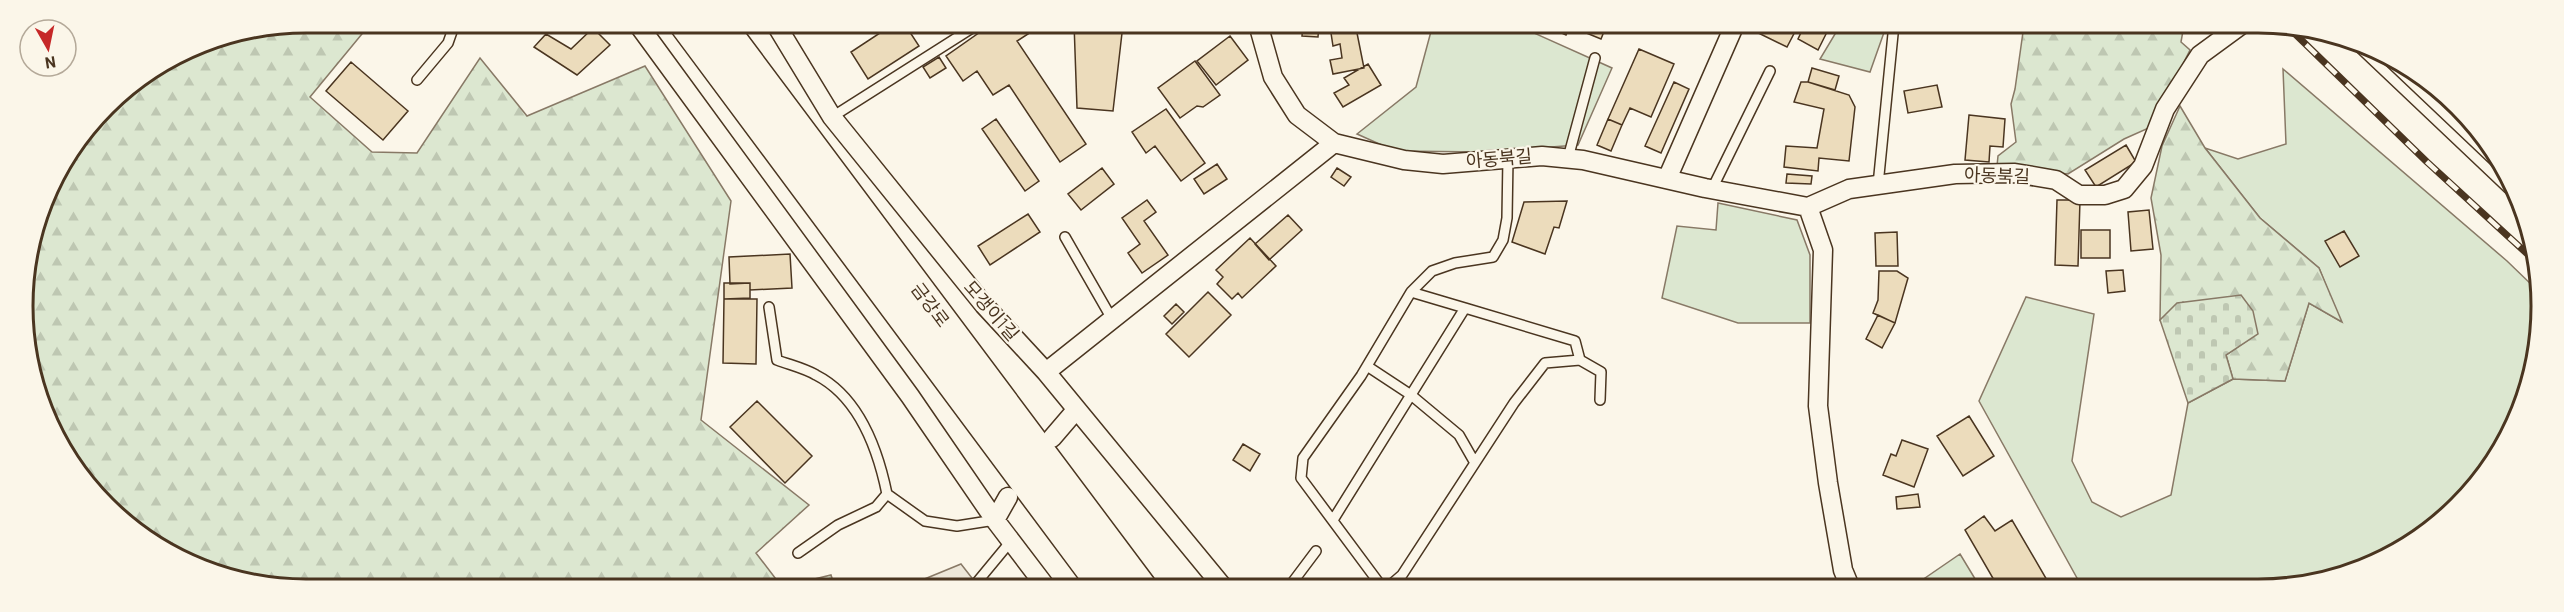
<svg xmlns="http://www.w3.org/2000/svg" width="2564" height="612" viewBox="0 0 2564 612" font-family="Barlow,'Noto Sans KR',sans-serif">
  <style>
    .green { fill: #dce7d0; stroke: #887966; stroke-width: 1.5 }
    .forest { fill: url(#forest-firs); stroke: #887966; stroke-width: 1.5 }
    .cemetery { fill: url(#cemetery-stones); stroke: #887966; stroke-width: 1.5 }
    .parking { fill: #ede7d9; stroke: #887966; stroke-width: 1.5 }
    .building { fill: #ecdcbc; stroke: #4a3520; stroke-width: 1.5 }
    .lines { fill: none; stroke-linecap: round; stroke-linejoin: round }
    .service-casing { stroke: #4a3520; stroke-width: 12 }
    .minor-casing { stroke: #4a3520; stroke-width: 21 }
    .trunk-casing { stroke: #4a3520; stroke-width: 33 }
    .service { stroke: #fbf6e9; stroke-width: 9 }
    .minor { stroke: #fbf6e9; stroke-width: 18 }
    .trunk { stroke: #fbf6e9; stroke-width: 30 }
    .rail-casing { stroke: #4a3520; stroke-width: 7 }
    .rail { stroke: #fbf6e9; stroke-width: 4.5; stroke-dasharray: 14; stroke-linecap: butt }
    .labels { text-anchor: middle; stroke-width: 4.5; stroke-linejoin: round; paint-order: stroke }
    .street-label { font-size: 18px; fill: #4a3520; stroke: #fbf6e9 }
    .rim { fill: none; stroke: #4a3520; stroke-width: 3 }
  </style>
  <defs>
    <pattern id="forest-firs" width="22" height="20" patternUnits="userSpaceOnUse" patternTransform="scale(1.5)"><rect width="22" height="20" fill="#dce7d0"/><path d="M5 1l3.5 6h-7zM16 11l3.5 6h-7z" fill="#bec7b2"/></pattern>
    <pattern id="cemetery-stones" width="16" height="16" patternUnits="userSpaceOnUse" patternTransform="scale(1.5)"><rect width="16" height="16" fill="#dce7d0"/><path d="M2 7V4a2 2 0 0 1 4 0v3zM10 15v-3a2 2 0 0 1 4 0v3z" fill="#bec7b2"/></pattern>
  </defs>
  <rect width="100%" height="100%" fill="#fbf6e9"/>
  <path class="green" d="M1433,24H1514L1612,68L1578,145L1485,152L1395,151L1357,134L1416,87Z
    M1841,24H1887L1870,72L1820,59Z
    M2283,69L2507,261L2535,288L2539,343L2512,432L2458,507L2383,560L2295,587H2082L1979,401L2026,297L2094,314L2072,461L2092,502L2121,517L2171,495L2188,403L2233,379L2285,381L2309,303L2340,321L2319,268L2260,218L2205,148L2238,159L2286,144Z
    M1718,203L1797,220L1810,255V323H1738L1662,298L1677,226L1716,230Z
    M1960,554L1980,587H1912Z"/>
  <path class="forest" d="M306,23H371L310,97L372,152L417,153L480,58L527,116L645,66L731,201L701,420L809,505L756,553L782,587H269L165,552L81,479L37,397L23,287L52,181L119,93L198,44Z
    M2024,25H2184L2181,42L2190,50L2151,127L2124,139L2068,174L1997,166L1998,156L2016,142L2011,104L2015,89Z
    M2180,106L2205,148L2260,218L2319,268L2342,322L2309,303L2285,381L2233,379L2226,355L2257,334L2183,302L2160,320L2161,255L2151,198L2162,146Z
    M831,575L835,587H782Z"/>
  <path class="cemetery" d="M2241,295L2253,311L2258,334L2226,355L2233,379L2188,403L2160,320L2177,303Z"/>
  <path class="parking" d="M961,564L979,587H905Z"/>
  <path class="building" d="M895,23H904L919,46L868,79L851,52Z
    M993,23H1021L1028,34L1017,41L1086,144L1060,162L1009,85L993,95L977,71L963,81L946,56Z
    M1074,23L1120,24L1122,33L1113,111L1077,108Z
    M1303,24H1319L1318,37L1302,36Z
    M1547,24H1571L1566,35L1546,26Z
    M1587,24H1607L1601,39L1584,32Z
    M1740,24H1799L1787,47Z
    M1805,24H1831L1818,50L1798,39Z
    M593,28L610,45L577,75L534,47L546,34L571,49Z
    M1356,28L1364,68L1333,74L1330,60L1342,58L1340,44L1333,46L1331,33Z
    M1230,36L1248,60L1216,85L1197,61Z
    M1639,49L1674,64L1651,117L1630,108L1622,125L1608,119Z
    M939,57L946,68L930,78L923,67Z
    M1195,61L1220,95L1203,107L1197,106L1180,118L1158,88Z
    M351,62L408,111L383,140L326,91Z
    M1368,64L1381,85L1343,107L1334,93L1349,85L1344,78Z
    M1812,68L1839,76L1835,90L1808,82Z
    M1674,82L1689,89L1661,153L1645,146Z
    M1801,82H1808L1849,95L1855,107L1849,161L1819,158L1818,171L1784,167L1786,146L1817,148L1824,109L1794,102Z
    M1937,85L1942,107L1908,113L1904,91Z
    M1166,109L1205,163L1181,181L1155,146L1146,153L1132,132Z
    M1969,115L2005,119L2003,147L1990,146L1989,162L1965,160Z
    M996,119L1039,181L1025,191L982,129Z
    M1608,119L1622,125L1611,151L1597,145Z
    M2126,145L2136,162L2096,187L2085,170Z
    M1217,164L1227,179L1204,194L1194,179Z
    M1102,168L1114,184L1081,210L1068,194Z
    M1337,168L1351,177L1344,186L1331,177Z
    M1787,174L1812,176L1811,184L1786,183Z
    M1147,200L1156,212L1144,221L1168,255L1142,273L1128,253L1140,244L1122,218Z
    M2057,200H2080L2078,266L2055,265Z
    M1567,201L1559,228L1554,227L1545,254L1512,242L1524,202Z
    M2149,210L2153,249L2131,251L2128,212Z
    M1028,214L1040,232L990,265L978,246Z
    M1288,215L1302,230L1269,260L1255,244Z
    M2081,230H2110V258H2081Z
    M2344,231L2359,256L2340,267L2325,241Z
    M1897,232L1898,266H1876L1875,233Z
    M1250,238L1276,266L1242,298L1238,293L1232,299L1217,284L1223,277L1216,270Z
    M790,254L792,288L750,290V283L730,284L729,257Z
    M2123,270L2125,291L2108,293L2106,271Z
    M1879,271H1897L1908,278L1895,323L1873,313L1878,300Z
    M724,283H750V298L724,299Z
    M1208,292L1231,315L1189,357L1166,334Z
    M724,299H757L756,364L723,363Z
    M1176,304L1184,312L1172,324L1164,316Z
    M1878,315L1895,323L1882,348L1866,339Z
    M757,401L812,456L785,483L730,427Z
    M1969,416L1994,456L1963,476L1937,436Z
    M1902,440L1928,449L1914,487L1883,475L1891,454L1896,456Z
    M1243,444L1260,454L1250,471L1233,460Z
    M1918,494L1920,507L1897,509L1896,497Z
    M1984,516L1995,531L2012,520L2051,587H1998L1965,530Z"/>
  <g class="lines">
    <g class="service-casing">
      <path id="service" d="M2359,47L2512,192
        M417,80L448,43L455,23
        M832,117L980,23
        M1568,158L1595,58
        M1878,185L1894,24
        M1712,189L1770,71
        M1065,237L1112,319
        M1411,292L1432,271L1455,263L1493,257L1503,240L1507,218L1508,158
        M769,307L777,360C790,365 804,368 816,375C859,397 878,450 887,494L925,521L957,526L995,520
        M1367,366L1411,395L1459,435L1475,463
        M1333,520L1465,308L1575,341L1580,360
        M798,553L838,525L876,507L887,494
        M973,587L1011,541
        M1289,587L1316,551
        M1382,587L1301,478L1303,458L1361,376L1411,292L1465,308
        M1388,587L1402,575L1514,403L1545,363L1580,360L1601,372L1600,400"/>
    </g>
    <g class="minor-casing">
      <path id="minor" d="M637,23L910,396L995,520L1046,587
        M775,23L832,117L984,305L1046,372L1223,587
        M1258,24L1273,77L1297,115L1334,143L1404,160L1443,164L1542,156L1583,160L1705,188L1808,207L1849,189L1955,174L2015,173L2056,180L2079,195H2105L2124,189L2143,166L2165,109L2200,55L2241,25
        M1667,179L1735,24
        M1808,207L1823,250L1818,406L1828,483L1843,570L1850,587
        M1046,372L1334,143
        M1052,438L1076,410
        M995,520L1008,497"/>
    </g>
    <g class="trunk-casing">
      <path id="trunk" d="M684,23L1104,587
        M719,23L1141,587"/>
    </g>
    <use href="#service" class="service"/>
    <use href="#minor" class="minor"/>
    <use href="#trunk" class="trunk"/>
    <g class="rail-casing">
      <path id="rail" d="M2286,25L2427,162L2534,260"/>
    </g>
    <use href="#rail" class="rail"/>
  </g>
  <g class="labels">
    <g class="street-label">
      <text transform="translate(1499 159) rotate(-5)" y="6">아동북길</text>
      <text transform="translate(1997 176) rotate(2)" y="6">아동북길</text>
      <text transform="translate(930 305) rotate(53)" y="6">금강로</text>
      <text transform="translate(991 311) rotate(49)" y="6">모갱이1길</text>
    </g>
  </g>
  <path d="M0 0H2564V612H0ZM306 33H2258A273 273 0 0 1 2531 306V306A273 273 0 0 1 2258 579H306A273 273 0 0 1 33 306V306A273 273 0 0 1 306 33Z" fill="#fbf6e9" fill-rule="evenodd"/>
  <path class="rim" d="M306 33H2258A273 273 0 0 1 2531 306V306A273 273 0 0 1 2258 579H306A273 273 0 0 1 33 306V306A273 273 0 0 1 306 33Z"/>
  <g transform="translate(48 48) rotate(171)"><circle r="28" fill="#fbf6e9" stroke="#b4a999" stroke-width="1.5"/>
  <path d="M0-4.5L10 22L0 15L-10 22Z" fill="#c62828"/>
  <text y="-9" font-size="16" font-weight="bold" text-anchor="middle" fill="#4a3520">N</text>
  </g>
</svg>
